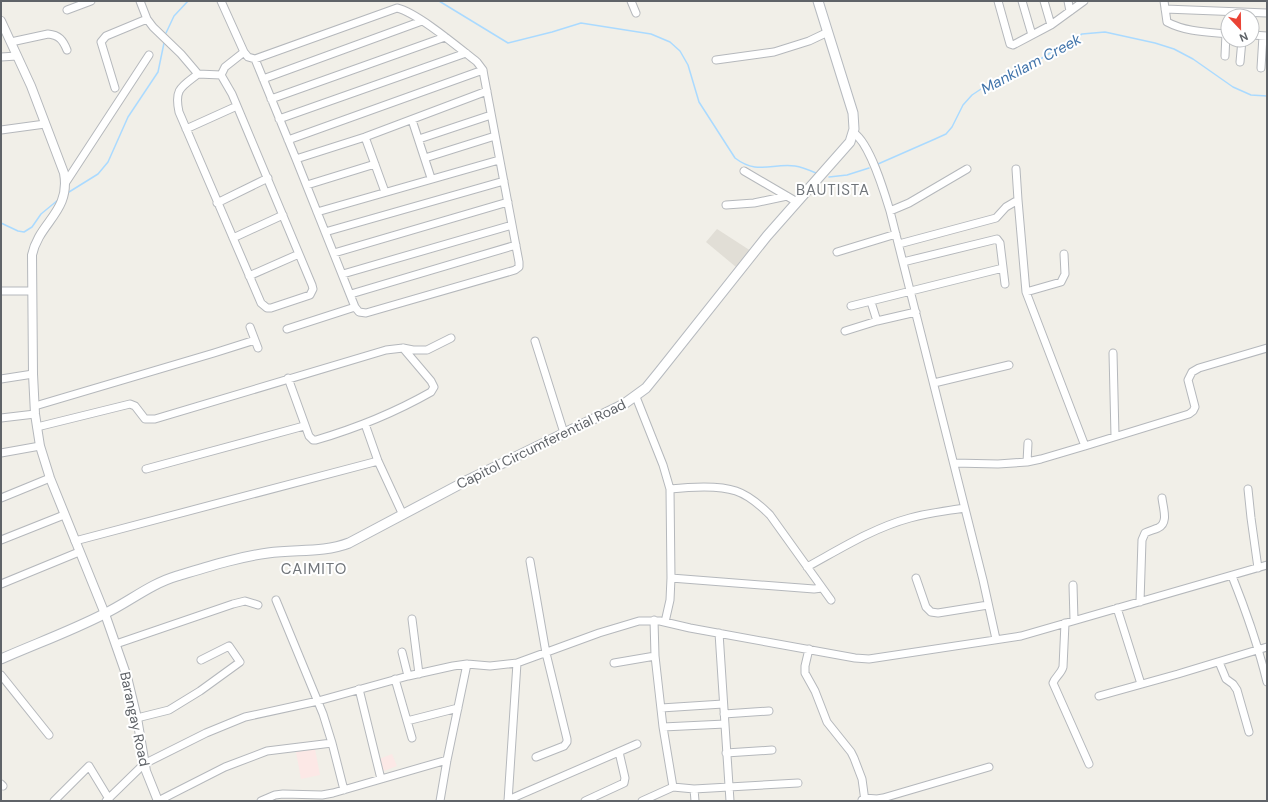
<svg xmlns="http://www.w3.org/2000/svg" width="1268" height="802" viewBox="0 0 1268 802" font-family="'DM Sans',sans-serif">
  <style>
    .education { fill: #e1ded6 }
    .medical { fill: #fce8e6 }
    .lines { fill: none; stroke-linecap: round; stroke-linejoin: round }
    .stream { stroke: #aadaff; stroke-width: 1.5 }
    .minor-casing { stroke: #b5b8bc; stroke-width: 9 }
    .tertiary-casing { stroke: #b5b8bc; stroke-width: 10 }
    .secondary-casing { stroke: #b6babf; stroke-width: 11 }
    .minor { stroke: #fff; stroke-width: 7 }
    .tertiary { stroke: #fff; stroke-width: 8 }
    .secondary { stroke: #fff; stroke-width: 9 }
    .labels { text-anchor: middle; stroke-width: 4; stroke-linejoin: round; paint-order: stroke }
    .street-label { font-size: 14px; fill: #5f6368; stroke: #fff }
    .water-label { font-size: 15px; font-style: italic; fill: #4174aa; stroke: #fff }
    .neighbourhood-label { font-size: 15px; letter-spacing: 1px; fill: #70757a; stroke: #fff }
  </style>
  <rect width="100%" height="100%" fill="#f1efe8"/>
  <path class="education" d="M717,229L751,251L736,267L706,242Z"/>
  <path class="medical" d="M315,749L320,775L301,779L296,752Z
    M392,754L397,766L384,771L379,759Z"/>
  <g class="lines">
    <path class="stream" d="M439,1L508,43L552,32L581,23L651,34L670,42L680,51L688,65L699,102L735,158C757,175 772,163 795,166C802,167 809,170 816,173
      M166,33L174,16L188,1
      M878,164L935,139L946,134L952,127L963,105L972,95L990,83L1042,58L1082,34L1105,32L1155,43L1174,49L1193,59L1233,87L1251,95L1267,96
      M829,177L847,175L869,168
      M69,192L98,174L108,162L128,117L158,72L164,43
      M1,223L18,231L24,232L32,227L41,214L58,200"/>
    <g class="minor-casing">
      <path id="minor" d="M140,1L147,19L153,27L181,54L198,74L221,75
        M221,1L244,52L248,57L255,59L397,8C418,13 459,48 477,62L483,70L484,76L519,262V267L515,270L366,313L359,312L355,307L296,159L255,59
        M631,1L636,13
        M998,1L1010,44L1013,45L1051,25L1084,1
        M1022,1L1032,35
        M1044,1L1051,25
        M1068,1L1070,11
        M1164,1L1167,22C1186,32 1207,32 1228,34
        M1165,9L1267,13
        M67,10L91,1
        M1252,35L1267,36
        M11,42L48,34C59,35 63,40 67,50
        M1225,56L1226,33
        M1,57L17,56
        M716,60L774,52L809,41L828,32
        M1240,62L1242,40
        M1261,68L1263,36
        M198,74C181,87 174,89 179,112L261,303L267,308H271L310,295L313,289L312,285L232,94L221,75
        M221,75L225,67L244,52
        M263,79L422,21
        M115,88L101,42L106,36L147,19
        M271,99L445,37
        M279,119L466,53
        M412,120L431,178
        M186,129L237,106
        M1,130L45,124
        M854,133C870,144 884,191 890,211L983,580L996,639
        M365,137L385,192
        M419,139L491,115
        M288,140L483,70
        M425,158L495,136
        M296,159L365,137L487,91
        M744,171L797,202
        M66,182L149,55
        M307,185L375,164
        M1018,200L1026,292L1085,446L1189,414L1193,411L1195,407L1188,380L1192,372L1199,368L1267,348
        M217,203L268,178
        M726,205L754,203L787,196
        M890,211L909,203L967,169
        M317,212L499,160
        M325,232L504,181
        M233,238L283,215
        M899,244L996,218L1006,207L1018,200L1016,169
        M837,252L896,234
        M334,253L508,202
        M903,262L997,239L1000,243L1005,284
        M343,274L512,225
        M249,276L299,254
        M1,291H32
        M1026,292L1061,282L1065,274L1064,254
        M351,294L516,245
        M871,302L877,321
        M851,306L1003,268
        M250,327L258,348
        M287,329L355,307
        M845,331L877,321L916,312
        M535,341L564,433
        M1113,353L1115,436
        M288,378L309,436L313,440H316C357,428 394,413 431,392L434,387L431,381L403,348
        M1,379L33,374
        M934,383L1009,365
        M636,397L663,465L670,489L671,578L670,600L665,622
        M35,406L214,353L255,340
        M1,418L35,414
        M365,424L378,461L403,515
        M37,427L130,404L135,406L145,419H155L386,350L403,348L413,350H427L451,338
        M1,453L40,446
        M1027,462L1041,459L1085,446
        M954,463L998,464L1027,462L1028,443
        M146,469L304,426
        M670,489C689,487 719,485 736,491C748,495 761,506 770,515L831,600
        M1248,489L1251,518L1258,568
        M1,498L50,478
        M1,540L64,515
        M75,541L378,461
        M530,561L546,653L567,739V742L564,746L536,757
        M807,567C840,549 873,528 910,518C928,513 946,511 964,508
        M1232,576C1246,611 1258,645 1267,682
        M671,578L814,589L822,588
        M916,578L926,607L931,612L938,613L988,605
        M1,584L79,552
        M1073,585L1074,620
        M276,600L323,714L332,743L344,790
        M1140,602L1142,540L1145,533C1149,531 1153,530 1158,528C1169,523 1163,508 1162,498
        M1117,608L1141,684
        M412,619L419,674
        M654,620L655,656L663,727L673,787
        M1065,623L1063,667C1061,674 1055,677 1053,683L1089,764
        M719,633L730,801
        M116,644L233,604L245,601L258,605
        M809,649L805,666V673L815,691L827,722L851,752L854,758L862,779L865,801
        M402,652L408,676
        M1219,662L1226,679L1233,684L1237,690L1249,732
        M614,663L655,656
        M1,675L49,735
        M395,679L412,738
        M359,689L381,779
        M1099,696L1178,674L1267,647
        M661,708L723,704
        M724,714L769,711
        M137,718L169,710L200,691L240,662L229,646L201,660
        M407,721L458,708
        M663,727L725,724
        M726,753L772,750
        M1,784L3,786
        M694,789L695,801
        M508,800L637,744
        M862,800L864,798L877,799L883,798L989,767
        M54,801L89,766L109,799
        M106,801L144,764L206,733L245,717L318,701L408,676L453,666L467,664L490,666L517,663L599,633L639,621H660L690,628L855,658L869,659L1021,636L1267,565
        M158,801L225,767L267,751L332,743
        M261,801L275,795L283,794L322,795L333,793L447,760
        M440,801L447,760L467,664
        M508,801L517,663
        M585,801L624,783L625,778L619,752
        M642,801L673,787L694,789L798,783"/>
    </g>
    <g class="tertiary-casing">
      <path id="tertiary" d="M1,21L31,86L64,173C71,212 39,222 32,255L33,374L35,414L40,446L50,478L105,614L127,677L137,718L146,771L158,801"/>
    </g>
    <g class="secondary-casing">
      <path id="secondary" d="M1,659C35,644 71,631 104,614C129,602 150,584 177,576C207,567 238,557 268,553C296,549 323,553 349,543L466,481L624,404L646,388L659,372L767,236L850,142L854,129L853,113L818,1"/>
    </g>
    <use href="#minor" class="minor"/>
    <use href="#tertiary" class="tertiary"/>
    <use href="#secondary" class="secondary"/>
  </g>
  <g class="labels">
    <g class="street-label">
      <text transform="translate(541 444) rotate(-26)" y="5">Capitol Circumferential Road</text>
      <text transform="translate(135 719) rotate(78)" y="5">Barangay Road</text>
    </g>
    <g class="water-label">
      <text transform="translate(1031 64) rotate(-28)" y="5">Mankilam Creek</text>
    </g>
    <g class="neighbourhood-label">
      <text x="833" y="195">BAUTISTA</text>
      <text x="314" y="574">CAIMITO</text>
    </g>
  </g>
  <rect width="1268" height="802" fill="none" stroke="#5f6368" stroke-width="4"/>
  <g transform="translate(1240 28) rotate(158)"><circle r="19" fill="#ffffff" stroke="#bfc1c3"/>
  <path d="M0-3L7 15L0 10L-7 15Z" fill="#ea4335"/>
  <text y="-6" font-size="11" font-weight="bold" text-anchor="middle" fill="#5f6368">N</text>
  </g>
</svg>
